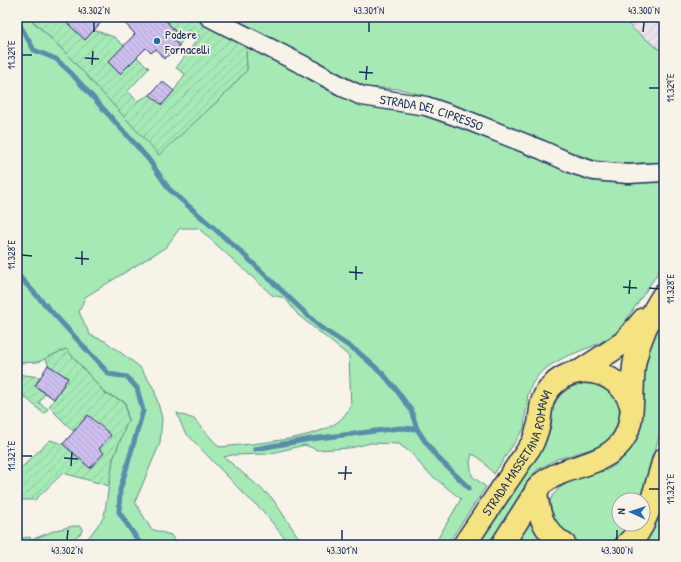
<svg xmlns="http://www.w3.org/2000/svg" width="681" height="562" viewBox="0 0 681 562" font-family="'Patrick Hand',sans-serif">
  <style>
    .industrial { fill: url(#industrial-furrows) }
    .grass { fill: #a5e9b5; stroke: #608c8a }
    .garden { fill: url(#garden-furrows); stroke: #608c8a }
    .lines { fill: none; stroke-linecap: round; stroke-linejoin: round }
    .stream { stroke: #588eab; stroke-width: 5 }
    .building { fill: url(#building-back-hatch); stroke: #1b2f5e }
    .minor-casing { stroke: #1b2f5e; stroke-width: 21 }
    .major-casing { stroke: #1b2f5e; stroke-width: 25 }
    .minor { stroke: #f7f3e8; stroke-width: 18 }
    .major { stroke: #f5e382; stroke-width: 22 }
    .ticks { fill: none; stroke: #1b2f5e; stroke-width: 1.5 }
    .poi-dot { fill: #1f6fb2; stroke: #f7f3e8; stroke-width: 1.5 }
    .labels { text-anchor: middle; stroke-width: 3.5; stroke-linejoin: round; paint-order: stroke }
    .poi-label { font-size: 13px; fill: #1b2f5e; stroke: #f7f3e8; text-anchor: start }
    .street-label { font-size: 13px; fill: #1b2f5e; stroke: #f7f3e8 }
    .neatline { fill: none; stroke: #1b2f5e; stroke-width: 1.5 }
    .ticks-label { font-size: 10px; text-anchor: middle; fill: #1b2f5e }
  </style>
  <defs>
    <pattern id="industrial-furrows" width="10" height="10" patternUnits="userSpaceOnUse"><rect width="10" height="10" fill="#ebe3ea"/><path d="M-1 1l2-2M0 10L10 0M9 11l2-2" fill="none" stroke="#c9c3cb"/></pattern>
    <pattern id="garden-furrows" width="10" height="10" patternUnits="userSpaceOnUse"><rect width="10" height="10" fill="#a5e9b5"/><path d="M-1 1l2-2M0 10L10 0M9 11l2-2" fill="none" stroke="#8dc89e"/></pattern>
    <pattern id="building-back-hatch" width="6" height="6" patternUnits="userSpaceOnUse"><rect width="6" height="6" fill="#cebeef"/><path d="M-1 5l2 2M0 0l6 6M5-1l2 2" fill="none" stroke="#b0a4cf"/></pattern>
  </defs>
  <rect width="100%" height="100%" fill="#f7f3e8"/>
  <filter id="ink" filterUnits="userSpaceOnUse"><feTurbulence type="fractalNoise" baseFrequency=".025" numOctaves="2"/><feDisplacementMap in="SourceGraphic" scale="8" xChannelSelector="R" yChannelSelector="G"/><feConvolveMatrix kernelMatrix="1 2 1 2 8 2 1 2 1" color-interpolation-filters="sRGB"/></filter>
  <g filter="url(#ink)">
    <path class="industrial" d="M622,17H664V53L634,30Z"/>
    <path class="grass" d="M17,17H28L64,51L159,154L221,98L247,70L246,46L405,107L538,155L664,180V264L618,332L598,344L565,357L549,366L539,374L532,384L528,394L524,428L494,474C485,465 484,459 472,454L470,462L472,476L486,487L447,545H434L461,499L426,471L412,454L399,444L371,443L350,448L317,450L305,445L267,454L232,455L224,457L272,498L299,538L305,545H290L262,510L246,496L184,431L177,413L194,419L219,447C249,444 316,440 339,421C343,418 347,411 351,407L349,356L298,315L285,298L272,295L198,228H180L166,247L85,297L79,312L90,335L105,341L140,367L154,389L162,418L160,443L135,502L151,529L171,535L177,545H83L104,517L113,459L128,420L125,402L106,394L66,349L38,362L17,363Z
      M237,17H622L634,30L664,53V162L620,164L595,161L429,97L400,89L366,87L235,20Z
      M664,314V419L641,500H619V524H632C621,539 608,545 590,545C583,545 575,545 569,541C562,537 553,521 548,514C549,510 548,505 550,502C554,486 575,479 589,475C595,473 601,472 607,470C619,464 626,455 633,444L648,344Z
      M587,383H595L603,385L613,395L617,400L619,406L620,420L614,435L609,440L598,447L557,459L537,470L528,481L489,545H476L559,396C567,389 576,384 587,383Z
      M664,495V545H642L654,526Z
      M531,515L548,543L542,541L516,539Z
      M73,526H79L83,529L80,534L64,545H17V539L30,537L31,540L56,530Z"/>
    <path class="garden" d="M30,17H61L85,40L94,30L114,37L149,68L128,91L137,101L150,95L174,91L185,74L176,68L200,36L188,30L179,46L170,35L175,31L168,23L172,17H191L246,46L247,70L221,98L159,155L64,51L30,18Z
      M66,349L106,394L125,402L128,420L113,459L109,486L63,473L35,500H17V472L50,440L63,444L90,468L103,453L99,449L110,435L88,415L73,431L49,407L68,378L48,365L46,358Z
      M17,374L40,377L35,386L45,393L39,403L48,409L44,414L17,390Z"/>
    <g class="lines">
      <path class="stream" d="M17,20L34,50L56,59L71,73L135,144L149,160L169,189L239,250L320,327L358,352L383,374L395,388L411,410L417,429L425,441L437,457L469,488
        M17,274L109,374L127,377L137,388L143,411L120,490L119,512L141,545
        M255,449L311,439L400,428L417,429"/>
    </g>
    <path class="building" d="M61,17H106L85,40Z
      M119,17H163L175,31L170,35L179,46L164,59L156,49L151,53L146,48L120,74L108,62L135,34Z
      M162,81L174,91L162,105L150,95Z
      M48,365L68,378L54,399L35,386Z
      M88,415L111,435L99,449L104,453L90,468L63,444Z"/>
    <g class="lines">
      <g class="minor-casing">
        <g id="minor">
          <path id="s1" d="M209,17L313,70L345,88L362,96L426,106L464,119L542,150L575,165L594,171L628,174L664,172"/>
        </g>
      </g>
      <g class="major-casing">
        <g id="major">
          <path d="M579,372L614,349L624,342L644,319"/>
          <path d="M536,490C538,515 543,531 565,545"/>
          <path d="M643,523L649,510L664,459"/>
          <path id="s2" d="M464,545L532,444C535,438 537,431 539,424C541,413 540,401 547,392C569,359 619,368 631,405"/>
          <path d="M502,545L541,484C563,466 597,467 617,447C639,427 629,387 635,360C640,337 651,314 664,294"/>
          <path d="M626,545L637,534L643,524"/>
        </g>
      </g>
      <use href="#minor" class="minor"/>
      <use href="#major" class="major"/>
    </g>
  </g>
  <path class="ticks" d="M94,32V22M369,32V22M643,32L644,22M22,55H32M85,58L99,59M92,65L93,51M359,72L373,73M366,80L367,66M649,88H659M22,255L32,256M75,258L89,259M82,265V251M349,272L363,273M356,280V266M623,287L637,288M649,288L659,289M629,294L630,280M22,456H32M64,458L78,459M71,466L72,452M338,473H352M345,480L346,466M649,489H659M67,540L68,530M342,540V530M617,540V530"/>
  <circle class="poi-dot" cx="157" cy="41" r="4"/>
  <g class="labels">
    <g class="poi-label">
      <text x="165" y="39">Podere<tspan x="165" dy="15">Fornacelli</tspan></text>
    </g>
    <g class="street-label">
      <text dy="5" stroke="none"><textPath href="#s1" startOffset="244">STRADA DEL CIPRESSO</textPath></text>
      <text dy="5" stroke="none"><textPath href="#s2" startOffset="108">STRADA MASSETANA ROMANA</textPath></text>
    </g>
  </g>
  <rect width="681" height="562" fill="none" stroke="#f7f3e8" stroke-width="44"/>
  <g transform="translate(631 512) rotate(273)"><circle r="19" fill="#f7f3e8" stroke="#9fa5b1"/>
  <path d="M0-3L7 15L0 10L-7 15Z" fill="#1f6fb2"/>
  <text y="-6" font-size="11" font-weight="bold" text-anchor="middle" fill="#1b2f5e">N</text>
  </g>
  <rect x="22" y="22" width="637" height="518" class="neatline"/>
  <g class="ticks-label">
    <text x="94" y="14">43.302°N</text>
    <text x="369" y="14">43.301°N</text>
    <text x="644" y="14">43.300°N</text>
    <text transform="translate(11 55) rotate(-90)" y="4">11.329°E</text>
    <text transform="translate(670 88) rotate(-90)" y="4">11.329°E</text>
    <text transform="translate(11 255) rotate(-90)" y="4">11.328°E</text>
    <text transform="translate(670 289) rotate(-90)" y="4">11.328°E</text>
    <text transform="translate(11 456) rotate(-90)" y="4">11.327°E</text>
    <text transform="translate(670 489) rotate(-90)" y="4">11.327°E</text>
    <text x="67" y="554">43.302°N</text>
    <text x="342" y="554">43.301°N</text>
    <text x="617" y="554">43.300°N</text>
  </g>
</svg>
